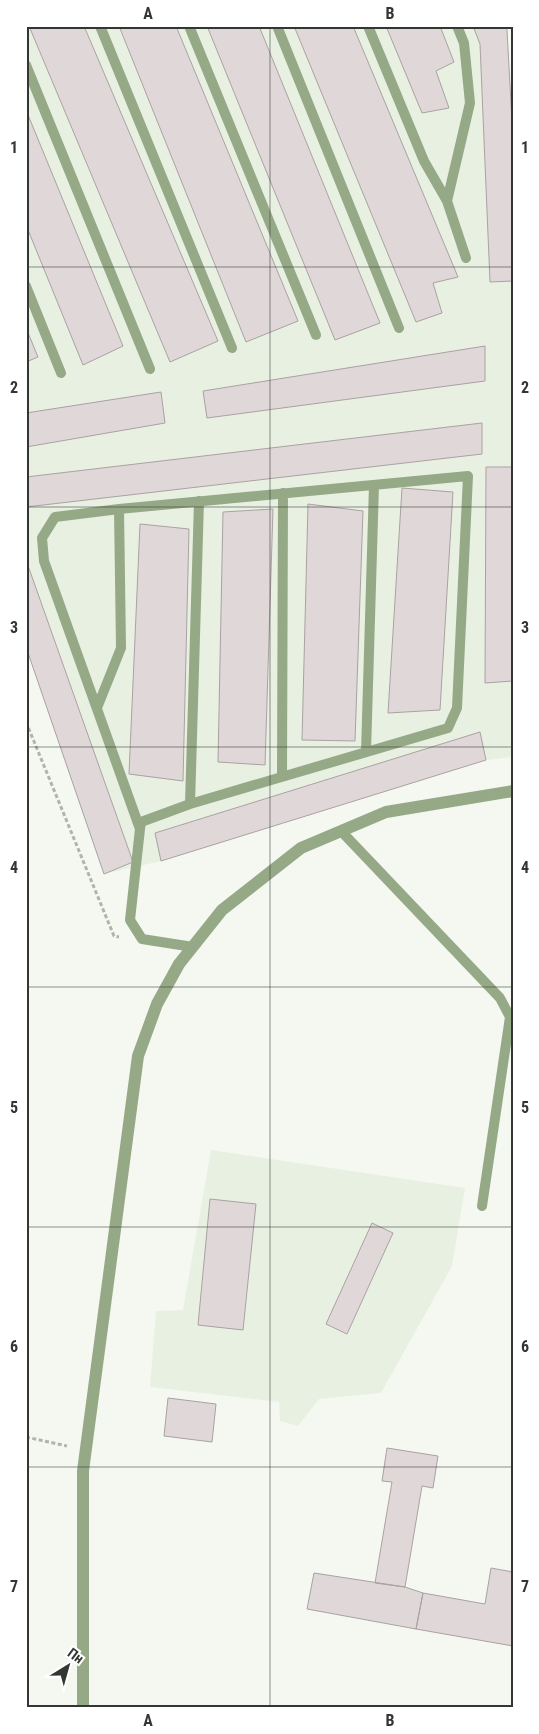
<svg xmlns="http://www.w3.org/2000/svg" width="539" height="1734" viewBox="0 0 539 1734" font-family="'Roboto Condensed',sans-serif">
  <style>
    .built { fill: #e8f0e2 }
    .building { fill: #e0d7d8; stroke: #aaa1a2 }
    .lines { fill: none; stroke-linecap: round; stroke-linejoin: round }
    .path { stroke: #b0b3ae; stroke-width: 3; stroke-dasharray: 4 2.5; stroke-linecap: butt }
    .lane { stroke: #95a986; stroke-width: 10 }
    .street { stroke: #95a986; stroke-width: 12 }
    .grid { fill: none; stroke: #343633; stroke-width: 1; stroke-opacity: 0.55 }
    .neatline { fill: none; stroke: #343633; stroke-width: 2 }
    .grid-label { font-size: 16px; text-anchor: middle; font-weight: bold; fill: #343633 }
  </style>
  <rect width="100%" height="100%" fill="#f4f8f1"/>
  <path class="built" d="M26,26H506L513,140V757L486,760L161,861L104,874L26,647Z
    M211,1150L465,1188L452,1266L381,1393L319,1399L298,1426L280,1421L279,1402L150,1387L156,1311L183,1310Z"/>
  <path class="building" d="M29,26H84L218,341L170,362Z
    M119,26H176L298,321L246,342Z
    M207,26H259L380,323L335,340Z
    M294,26H353L458,277L433,283L442,313L416,322Z
    M386,26H440L454,62L436,71L449,108L422,113Z
    M473,26H506L507,30L513,140V281L490,282L480,44Z
    M26,110L123,346L83,365L26,225Z
    M26,328L38,357L26,362Z
    M485,346V381L207,418L203,391Z
    M161,392L165,423L26,447V413Z
    M482,423V454L26,507V477Z
    M486,467H513V681L485,683Z
    M402,488L453,492L440,710L388,713Z
    M308,504L363,511L355,741L302,740Z
    M273,509L265,765L218,762L223,512Z
    M140,524L189,529L183,781L129,774Z
    M26,560L133,862L104,874L26,647Z
    M480,732L486,760L161,861L155,833Z
    M210,1199L256,1204L243,1330L198,1325Z
    M372,1223L393,1233L347,1334L326,1324Z
    M168,1398L216,1404L212,1442L164,1436Z
    M387,1448L438,1456L433,1488L422,1486L405,1587L375,1583L392,1482L382,1481Z
    M491,1568L513,1572V1646L416,1629L423,1593L485,1604Z
    M314,1573L405,1587L423,1593L416,1629L307,1609Z"/>
  <g class="lines">
    <path class="path" d="M26,722L114,936L119,937
      M26,1437L67,1446"/>
    <path class="lane" d="M100,26L232,348
      M189,26L316,335
      M277,26L399,328
      M368,26L424,161L447,201
      M457,26L464,43L470,103L447,201L466,258
      M26,65L150,369
      M26,286L61,373
      M97,708L121,648L119,509
      M366,752L374,485
      M282,777L283,493
      M190,804L199,501
      M140,829L44,561L42,538L55,517L119,509L468,476L457,708L448,728L190,804L141,822L140,829L130,920L142,939L193,947
      M341,831L500,998L510,1017L482,1206"/>
    <path class="street" d="M83,1708V1471L138,1056L157,1004L179,964L222,910L301,848L386,812L513,791"/>
  </g>
  <path class="grid" d="M270,26V1708M26,267H513M26,507H513M26,747H513M26,987H513M26,1227H513M26,1467H513"/>
  <rect width="539" height="1734" fill="none" stroke="#ffffff" stroke-width="55"/>
  <g transform="translate(68 1666) rotate(37)" stroke="#ffffff" stroke-width="4" paint-order="stroke">
  <path d="M0-4L9 19L0 12L-9 19Z" fill="#343633"/>
  <text y="-8" font-size="14" font-weight="bold" text-anchor="middle" fill="#343633">Пн</text>
  </g>
  <rect x="28" y="28" width="484" height="1678" class="neatline"/>
  <g class="grid-label">
    <text x="148" y="19">A</text>
    <text x="390" y="19">B</text>
    <text x="14" y="153">1</text>
    <text x="525" y="153">1</text>
    <text x="14" y="393">2</text>
    <text x="525" y="393">2</text>
    <text x="14" y="633">3</text>
    <text x="525" y="633">3</text>
    <text x="14" y="873">4</text>
    <text x="525" y="873">4</text>
    <text x="14" y="1113">5</text>
    <text x="525" y="1113">5</text>
    <text x="14" y="1352">6</text>
    <text x="525" y="1352">6</text>
    <text x="14" y="1592">7</text>
    <text x="525" y="1592">7</text>
    <text x="148" y="1726">A</text>
    <text x="390" y="1726">B</text>
  </g>
</svg>
